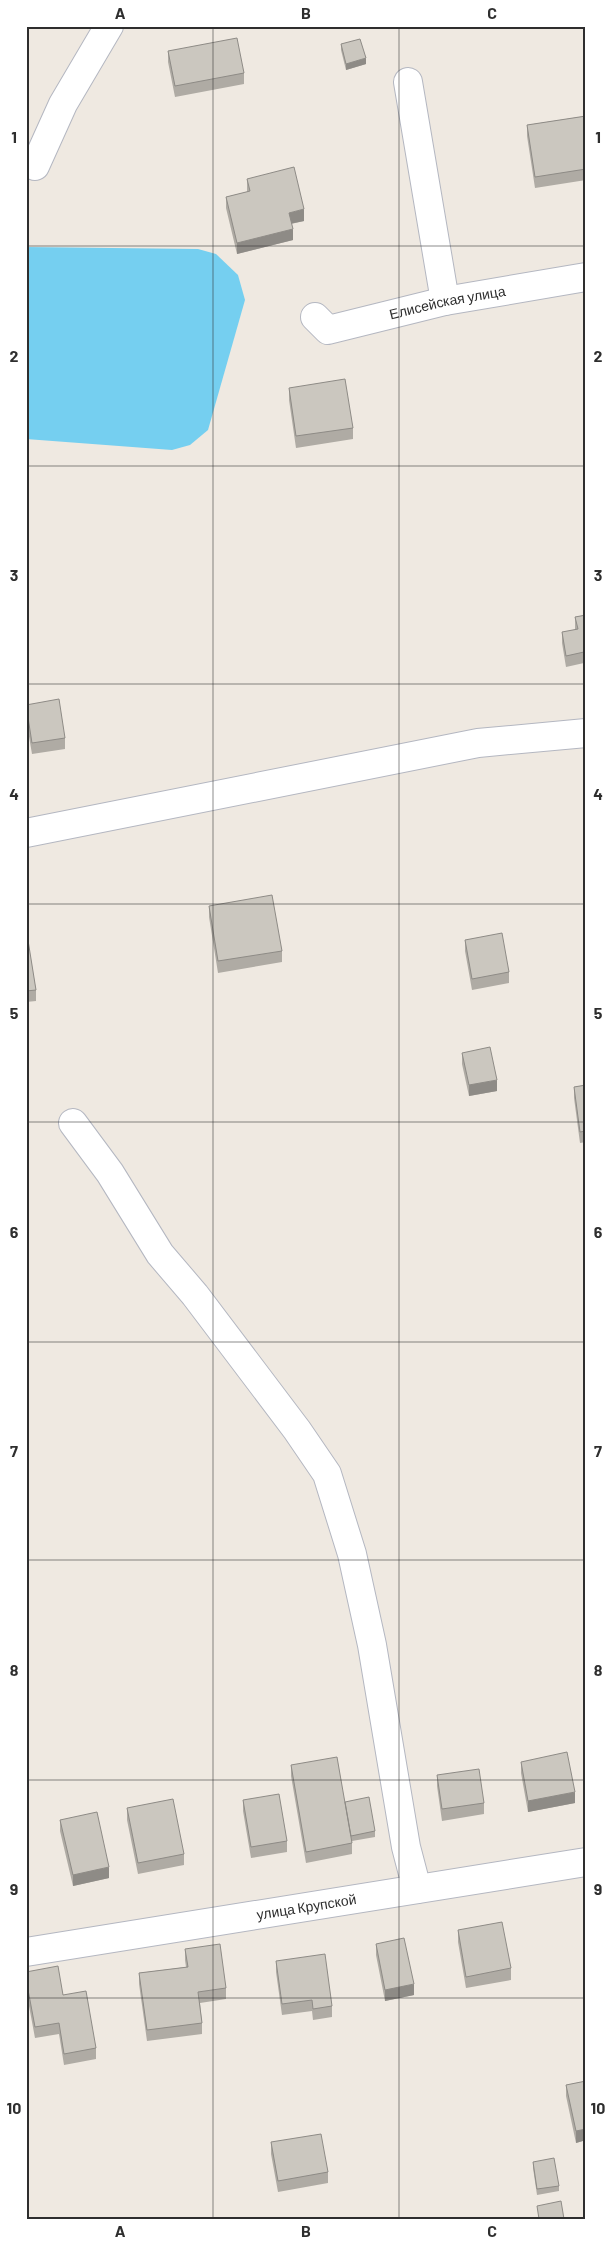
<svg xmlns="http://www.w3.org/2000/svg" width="612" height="2245" viewBox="0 0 612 2245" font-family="Barlow,sans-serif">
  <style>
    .water { fill: #75cff0 }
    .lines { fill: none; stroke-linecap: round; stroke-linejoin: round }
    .minor-casing { stroke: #b4b7c1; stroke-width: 30 }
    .minor { stroke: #fff; stroke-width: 28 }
    .wall { fill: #afaba4 }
    .shaded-wall { fill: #8e8b86 }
    .building { fill: #cbc7bf; stroke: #8e8b86 }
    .grid { fill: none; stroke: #2e2e2e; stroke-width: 1; stroke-opacity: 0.55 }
    .labels { text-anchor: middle; stroke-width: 4.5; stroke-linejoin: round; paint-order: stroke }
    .street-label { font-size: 14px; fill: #2e2e2e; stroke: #fff }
    .neatline { fill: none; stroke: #2e2e2e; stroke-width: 2 }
    .grid-label { font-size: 16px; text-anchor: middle; font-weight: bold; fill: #2e2e2e }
  </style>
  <rect width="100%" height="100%" fill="#efe9e1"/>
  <path class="water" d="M26,247L198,249L216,254L238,275L245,300L208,430L190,445L172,450L26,439Z"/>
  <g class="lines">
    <g class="minor-casing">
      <g id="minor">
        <path d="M408,82L445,301"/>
        <path d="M35,166L63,104L109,26"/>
        <path id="s1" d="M315,317L328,330L445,301L586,277"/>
        <path d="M26,833L478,743L586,733"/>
        <path d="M73,1123L110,1173L160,1254L195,1295L297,1430L327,1474L352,1554L372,1645L406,1847L417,1889"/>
        <path id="s2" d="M26,1952L586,1862"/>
      </g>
    </g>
    <use href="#minor" class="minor"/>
  </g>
  <path class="wall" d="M341,44L366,64L346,70L341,50Z
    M168,51L244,73V84L175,97L168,62Z
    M586,116V180L535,188L527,136V125Z
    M247,179L304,221L291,224L293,240L237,254L226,208V197L247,192Z
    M289,388L353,428V439L296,448L289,400Z
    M586,615V673L584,663L566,667L562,643V632L575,630V617Z
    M26,705L65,738V749L32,754L26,719Z
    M209,906L282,951V962L218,973L209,917Z
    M26,934L36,990V1001L26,1002Z
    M465,940L509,972V983L472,990L465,951Z
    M462,1053L497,1091L469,1096L462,1064Z
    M586,1085V1142L580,1143L574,1098V1087Z
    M521,1762L575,1803L528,1812L521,1773Z
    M291,1765L345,1802L375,1831V1837L352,1841V1854L306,1863L291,1776Z
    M437,1775L484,1803V1814L442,1821L437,1786Z
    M243,1800L287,1841V1852L251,1858L243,1811Z
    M127,1808L184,1854V1865L138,1874L127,1820Z
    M60,1820L109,1878L73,1886L60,1831Z
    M458,1930L511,1968V1980L466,1988L458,1942Z
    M376,1944L414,1995L385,2001L376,1955Z
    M185,1949L226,1988V1999L200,2003L202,2023V2034L147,2041L139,1984V1973L186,1967L185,1960Z
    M276,1961L332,2006V2017L313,2020L312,2011L282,2015L276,1972Z
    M26,1972L63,1995L96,2048V2059L64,2065L59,2034L35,2038L26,1990Z
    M586,2081V2140L576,2143L566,2096V2085Z
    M271,2142L328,2172V2183L278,2192L271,2154Z
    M533,2162L559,2186V2191L537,2195L533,2168Z"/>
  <path class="shaded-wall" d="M366,58V64L346,70V64Z
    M304,209V221L289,224V213Z
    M293,229V240L237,254V243Z
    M497,1080V1091L469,1096V1085Z
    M575,1792V1803L528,1812V1801Z
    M109,1867V1878L73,1886V1875Z
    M414,1984V1995L385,2001V1990Z
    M586,2129V2140L576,2143V2131Z"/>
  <path class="building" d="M237,38L244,73L175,86L168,51Z
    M360,39L366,58L346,64L341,44Z
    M586,116V169L535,177L527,125Z
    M294,167L304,209L289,213L293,229L237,243L226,197L250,191L247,179Z
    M345,379L353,428L296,436L289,388Z
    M586,615V662L584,652L566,656L562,632L578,629L575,617Z
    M59,699L65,738L32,743L26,705Z
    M272,895L282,951L218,961L209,906Z
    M502,933L509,972L472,979L465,940Z
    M26,934H27L36,990L26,991Z
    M490,1047L497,1080L469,1085L462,1053Z
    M586,1085V1131L580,1132L574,1087Z
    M567,1752L575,1792L528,1801L521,1762Z
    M337,1757L352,1843L306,1852L291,1765Z
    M479,1769L484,1803L442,1809L437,1775Z
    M279,1794L287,1841L251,1847L243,1800Z
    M369,1797L375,1831L351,1836L345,1802Z
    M173,1799L184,1854L138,1863L127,1808Z
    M97,1812L109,1867L73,1875L60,1820Z
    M502,1922L511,1968L466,1977L458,1930Z
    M404,1938L414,1984L385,1990L376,1944Z
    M220,1944L226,1988L198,1992L202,2023L147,2030L139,1973L188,1967L185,1949Z
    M325,1954L332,2006L313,2009L312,2000L282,2004L276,1961Z
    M58,1966L63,1995L86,1991L96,2048L64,2054L59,2023L35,2027L26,1979V1972Z
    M586,2081V2129L576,2131L566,2085Z
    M321,2134L328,2172L278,2181L271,2142Z
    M554,2158L559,2186L537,2189L533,2162Z
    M561,2201L564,2219H539L537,2206Z"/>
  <path class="grid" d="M213,26V2219M399,26V2219M26,246H586M26,466H586M26,684H586M26,904H586M26,1122H586M26,1342H586M26,1560H586M26,1780H586M26,1998H586"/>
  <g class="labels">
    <g class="street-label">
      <text dy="5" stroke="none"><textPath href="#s1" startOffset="141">Елисейская улица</textPath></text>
      <text dy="5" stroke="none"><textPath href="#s2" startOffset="284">улица Крупской</textPath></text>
    </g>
  </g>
  <rect width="612" height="2245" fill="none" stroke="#ffffff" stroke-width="55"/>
  <rect x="28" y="28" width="556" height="2190" class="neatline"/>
  <g class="grid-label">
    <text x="120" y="19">A</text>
    <text x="306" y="19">B</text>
    <text x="492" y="19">C</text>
    <text x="14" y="143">1</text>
    <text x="598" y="143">1</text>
    <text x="14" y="362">2</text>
    <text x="598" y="362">2</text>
    <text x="14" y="581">3</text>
    <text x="598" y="581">3</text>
    <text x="14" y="800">4</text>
    <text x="598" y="800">4</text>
    <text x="14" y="1019">5</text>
    <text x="598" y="1019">5</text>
    <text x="14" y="1238">6</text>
    <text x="598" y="1238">6</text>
    <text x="14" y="1457">7</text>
    <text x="598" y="1457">7</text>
    <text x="14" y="1676">8</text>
    <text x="598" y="1676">8</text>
    <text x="14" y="1895">9</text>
    <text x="598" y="1895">9</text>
    <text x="14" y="2114">10</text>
    <text x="598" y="2114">10</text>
    <text x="120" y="2237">A</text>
    <text x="306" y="2237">B</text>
    <text x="492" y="2237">C</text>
  </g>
</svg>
